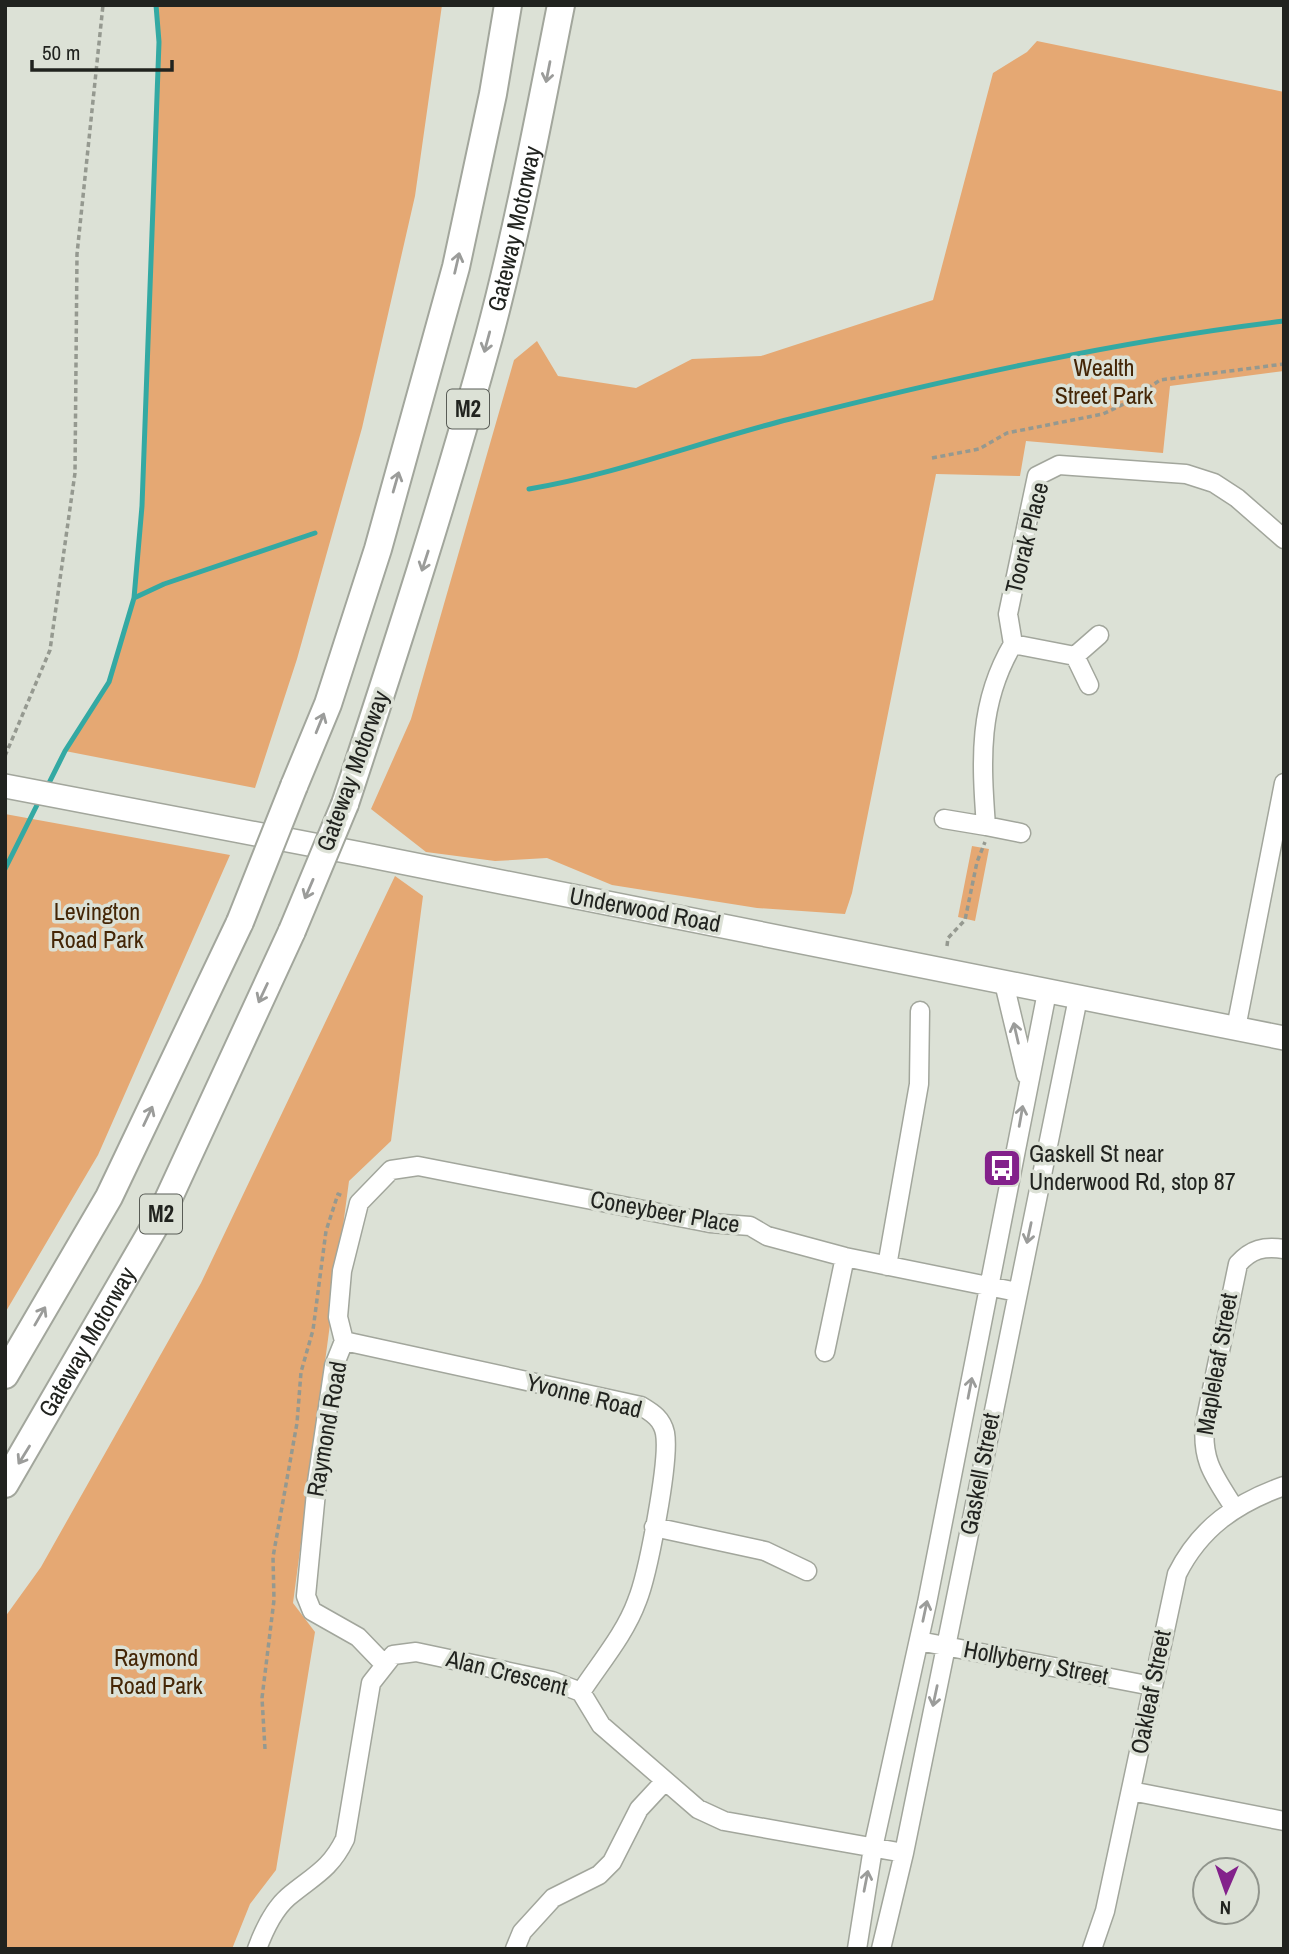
<svg xmlns="http://www.w3.org/2000/svg" width="1289" height="1954" viewBox="0 0 1289 1954" font-family="'Archivo Narrow',sans-serif">
  <style>
    .green { fill: #e5a873 }
    .lines { fill: none; stroke-linecap: round; stroke-linejoin: round }
    .stream { stroke: #33a9a3; stroke-width: 5 }
    .minor-casing { stroke: #a2a69c; stroke-width: 21 }
    .major-casing { stroke: #a2a69c; stroke-width: 26 }
    .highway-casing { stroke: #a2a69c; stroke-width: 30 }
    .path { stroke: #959990; stroke-width: 3.5; stroke-dasharray: 5 3.5; stroke-linecap: butt }
    .minor { stroke: #fff; stroke-width: 18 }
    .major { stroke: #fff; stroke-width: 23 }
    .highway { stroke: #fff; stroke-width: 26 }
    .highway-bridge-casing { stroke: #a2a69c; stroke-width: 30; stroke-linecap: butt }
    .highway-bridge { stroke: #fff; stroke-width: 26 }
    .oneway { stroke: #9b9c9a }
    .labels { text-anchor: middle; stroke-width: 7; stroke-linejoin: round; paint-order: stroke }
    .shield { fill: #dce1d6; stroke: #595c56; stroke-width: 2 }
    .shield-label { font-size: 23px; font-weight: bold; fill: #21231f }
    .street-label { font-size: 24px; fill: #21231f; stroke: #dce1d6 }
    .park-label { font-size: 24px; fill: #442606; stroke: #dce1d6 }
    .poi-label { font-size: 24px; fill: #21231f; stroke: #dce1d6; text-anchor: start }
  </style>
  <rect width="100%" height="100%" fill="#dce1d6"/>
  <path class="green" d="M156,5H442L415,196L362,428L297,659L255,788L65,751L109,682L134,598L142,506L159,42Z
    M1037,41L1284,92V371L1170,386L1163,453L1026,441L1020,476L936,474L852,893L845,914L757,908L612,885L547,858L495,861L426,852L371,809L411,719L514,360L537,341L558,376L636,388L692,359L761,356L933,300L993,73L1027,52Z
    M5,814L230,855L98,1155L5,1313Z
    M972,846L989,849L975,921L958,917Z
    M395,876L423,896L391,1141L349,1181L293,1603L315,1632L276,1870L250,1904L232,1949H5V1617L41,1567L201,1283Z"/>
  <g class="lines">
    <path class="stream" d="M529,489C618,474 702,441 790,419C952,378 1118,341 1284,321
      M134,598L164,584L315,533
      M46,789L65,751L109,682L134,598L142,506L159,42L156,5
      M5,869L41,797"/>
    <g class="minor-casing">
      <path id="minor" d="M1013,644L1075,656
        M1075,656L1099,635
        M1075,656L1089,685
        M944,819L986,826
        M1021,833L986,826C981,760 978,703 1013,644L1008,614L1037,476L1059,465L1186,474L1214,483L1237,498L1284,539
        M1004,983L1026,1075
        M1236,1028L1284,783
        M887,1266L919,1084L920,1011
        M344,1341L641,1406C653,1413 662,1419 665,1433C670,1460 648,1574 637,1601C625,1634 600,1663 581,1692
        M825,1352L845,1257
        M1235,1509C1215,1477 1201,1462 1205,1423L1238,1264C1251,1249 1264,1246 1284,1249
        M654,1527L765,1551L807,1571
        M919,1641L1152,1686
        M385,1665L358,1637L312,1611L306,1596L317,1482L334,1366L344,1341L338,1317L342,1271L359,1203L391,1170L418,1166L710,1223L750,1226L767,1236L845,1257L1017,1292
        M1131,1791L1284,1821
        M257,1949C264,1930 273,1910 288,1897C313,1876 330,1870 345,1839L371,1683L393,1655L416,1652L552,1681L581,1692L601,1725L698,1809L724,1821L904,1853
        M515,1949L522,1932L553,1898L599,1875L612,1862L639,1809L665,1781
        M857,1949L873,1848L927,1603L1047,992
        M881,1949L904,1853L1078,998
        M1092,1949L1105,1911L1177,1574C1200,1528 1236,1503 1284,1486"/>
    </g>
    <g class="major-casing">
      <path id="major" d="M5,786L361,854L1284,1038"/>
    </g>
    <g class="highway-casing">
      <g id="highway">
        <path d="M294,786L328,704L378,549L456,267L493,94L508,5"/>
        <path id="s1" d="M345,804C396,649 446,494 489,337C518,228 539,116 561,5"/>
        <path d="M5,1375L109,1197L240,922"/>
        <path id="s2" d="M5,1484L160,1217L292,931"/>
      </g>
    </g>
    <path class="path" d="M932,458L979,449L1007,433L1103,414L1128,402L1160,380L1284,364
      M5,756L50,650L75,473L77,254L103,5
      M947,946L948,938L965,920L977,862L985,842
      M265,1749L262,1698L274,1600L273,1557L297,1423L301,1372L313,1330L326,1231L338,1194L343,1196"/>
    <use href="#minor" class="minor"/>
    <use href="#major" class="major"/>
    <use href="#highway" class="highway"/>
    <g class="highway-bridge-casing">
      <path id="highway-bridge" d="M240,922L294,786
        M292,931L345,804"/>
    </g>
    <use href="#highway-bridge" class="highway-bridge"/>
  </g>
  <defs><path id="oneway-shaft" d="M-6 0H5M1.5-3L5.5 0L1.5 3" fill="none" stroke-width="1.6" stroke-linecap="round" stroke-linejoin="round" transform="scale(1.75)"/></defs>
  <g class="oneway">
    <use href="#oneway-shaft" transform="translate(548 72) rotate(101)"/>
    <use href="#oneway-shaft" transform="translate(457 263) rotate(-77)"/>
    <use href="#oneway-shaft" transform="translate(487 342) rotate(105)"/>
    <use href="#oneway-shaft" transform="translate(396 482) rotate(-74)"/>
    <use href="#oneway-shaft" transform="translate(425 561) rotate(108)"/>
    <use href="#oneway-shaft" transform="translate(320 723) rotate(-68)"/>
    <use href="#oneway-shaft" transform="translate(309 889) rotate(113)"/>
    <use href="#oneway-shaft" transform="translate(263 993) rotate(115)"/>
    <use href="#oneway-shaft" transform="translate(1016 1033) rotate(-103)"/>
    <use href="#oneway-shaft" transform="translate(148 1116) rotate(-65)"/>
    <use href="#oneway-shaft" transform="translate(1021 1116) rotate(-80)"/>
    <use href="#oneway-shaft" transform="translate(1029 1233) rotate(102)"/>
    <use href="#oneway-shaft" transform="translate(40 1316) rotate(-60)"/>
    <use href="#oneway-shaft" transform="translate(970 1388) rotate(-79)"/>
    <use href="#oneway-shaft" transform="translate(24 1455) rotate(122)"/>
    <use href="#oneway-shaft" transform="translate(925 1611) rotate(-78)"/>
    <use href="#oneway-shaft" transform="translate(935 1696) rotate(102)"/>
    <use href="#oneway-shaft" transform="translate(866 1881) rotate(-79)"/>
  </g>
  <defs>
    <g id="bus-square" transform="scale(2.0125)"><rect x="-9" y="-9" width="18" height="18" rx="4" fill="#83218b" stroke="#dce1d6"/><path d="M-5-6H5V4H4V6H2V4H-2V6H-4V4H-5ZM-3.5-4V0h7V-4ZM-3.5 1.2v1.5H-2V1.2ZM2 1.2v1.5H3.5V1.2Z" fill="#fff"/></g>
  </defs>
  <g fill-rule="evenodd">
    <use href="#bus-square" x="1002" y="1168"/>
  </g>
  <g class="labels">
    <g class="shield">
      <rect x="447" y="389.5" width="42" height="39" rx="5"/>
      <rect x="140" y="1194.5" width="42" height="39" rx="5"/>
    </g>
    <g class="shield-label">
      <text x="468" y="417">M2</text>
      <text x="161" y="1222">M2</text>
    </g>
    <g class="street-label">
      <text dy="8" stroke="none"><textPath href="#s1" startOffset="600">Gateway Motorway</textPath></text>
      <text transform="translate(1027 538) rotate(-76)" y="8">Toorak Place</text>
      <text transform="translate(353 771) rotate(-70)" y="8">Gateway Motorway</text>
      <text transform="translate(645 910) rotate(11)" y="8">Underwood Road</text>
      <text transform="translate(665 1212) rotate(10)" y="8">Coneybeer Place</text>
      <text dy="8" stroke="none"><textPath href="#s2" startOffset="164">Gateway Motorway</textPath></text>
      <text transform="translate(1217 1364) rotate(-80)" y="8">Mapleleaf Street</text>
      <text transform="translate(584 1396) rotate(14)" y="8">Yvonne Road</text>
      <text transform="translate(327 1429) rotate(-80)" y="8">Raymond Road</text>
      <text transform="translate(980 1474) rotate(-79)" y="8">Gaskell Street</text>
      <text transform="translate(1036 1663) rotate(11)" y="8">Hollyberry Street</text>
      <text transform="translate(507 1673) rotate(14)" y="8">Alan Crescent</text>
      <text transform="translate(1151 1692) rotate(-79)" y="8">Oakleaf Street</text>
    </g>
    <g class="park-label">
      <text x="1104" y="376">Wealth<tspan x="1104" dy="28">Street Park</tspan></text>
      <text x="97" y="920">Levington<tspan x="97" dy="28">Road Park</tspan></text>
      <text x="156" y="1666">Raymond<tspan x="156" dy="28">Road Park</tspan></text>
    </g>
    <g class="poi-label">
      <text x="1029" y="1162">Gaskell St near<tspan x="1029" dy="28">Underwood Rd, stop 87</tspan></text>
    </g>
  </g>
  <rect width="1289" height="1954" fill="none" stroke="#21231f" stroke-width="14"/>
  <g transform="translate(1226 1891) rotate(182)"><circle r="33" fill="#dce1d6" stroke="#91958d" stroke-width="2"/>
  <path d="M0-5L12 26L0 18L-12 26Z" fill="#83218b"/>
  <text y="-10" font-size="19" font-weight="bold" text-anchor="middle" fill="#21231f">N</text>
  </g>
  <path d="M32 60v10h140v-10" fill="none" stroke="#21231f" stroke-width="3.5"/>
  <text x="42" y="60" font-size="21" fill="#21231f" stroke="#dce1d6" stroke-width="5" paint-order="stroke">50 m</text>
</svg>
